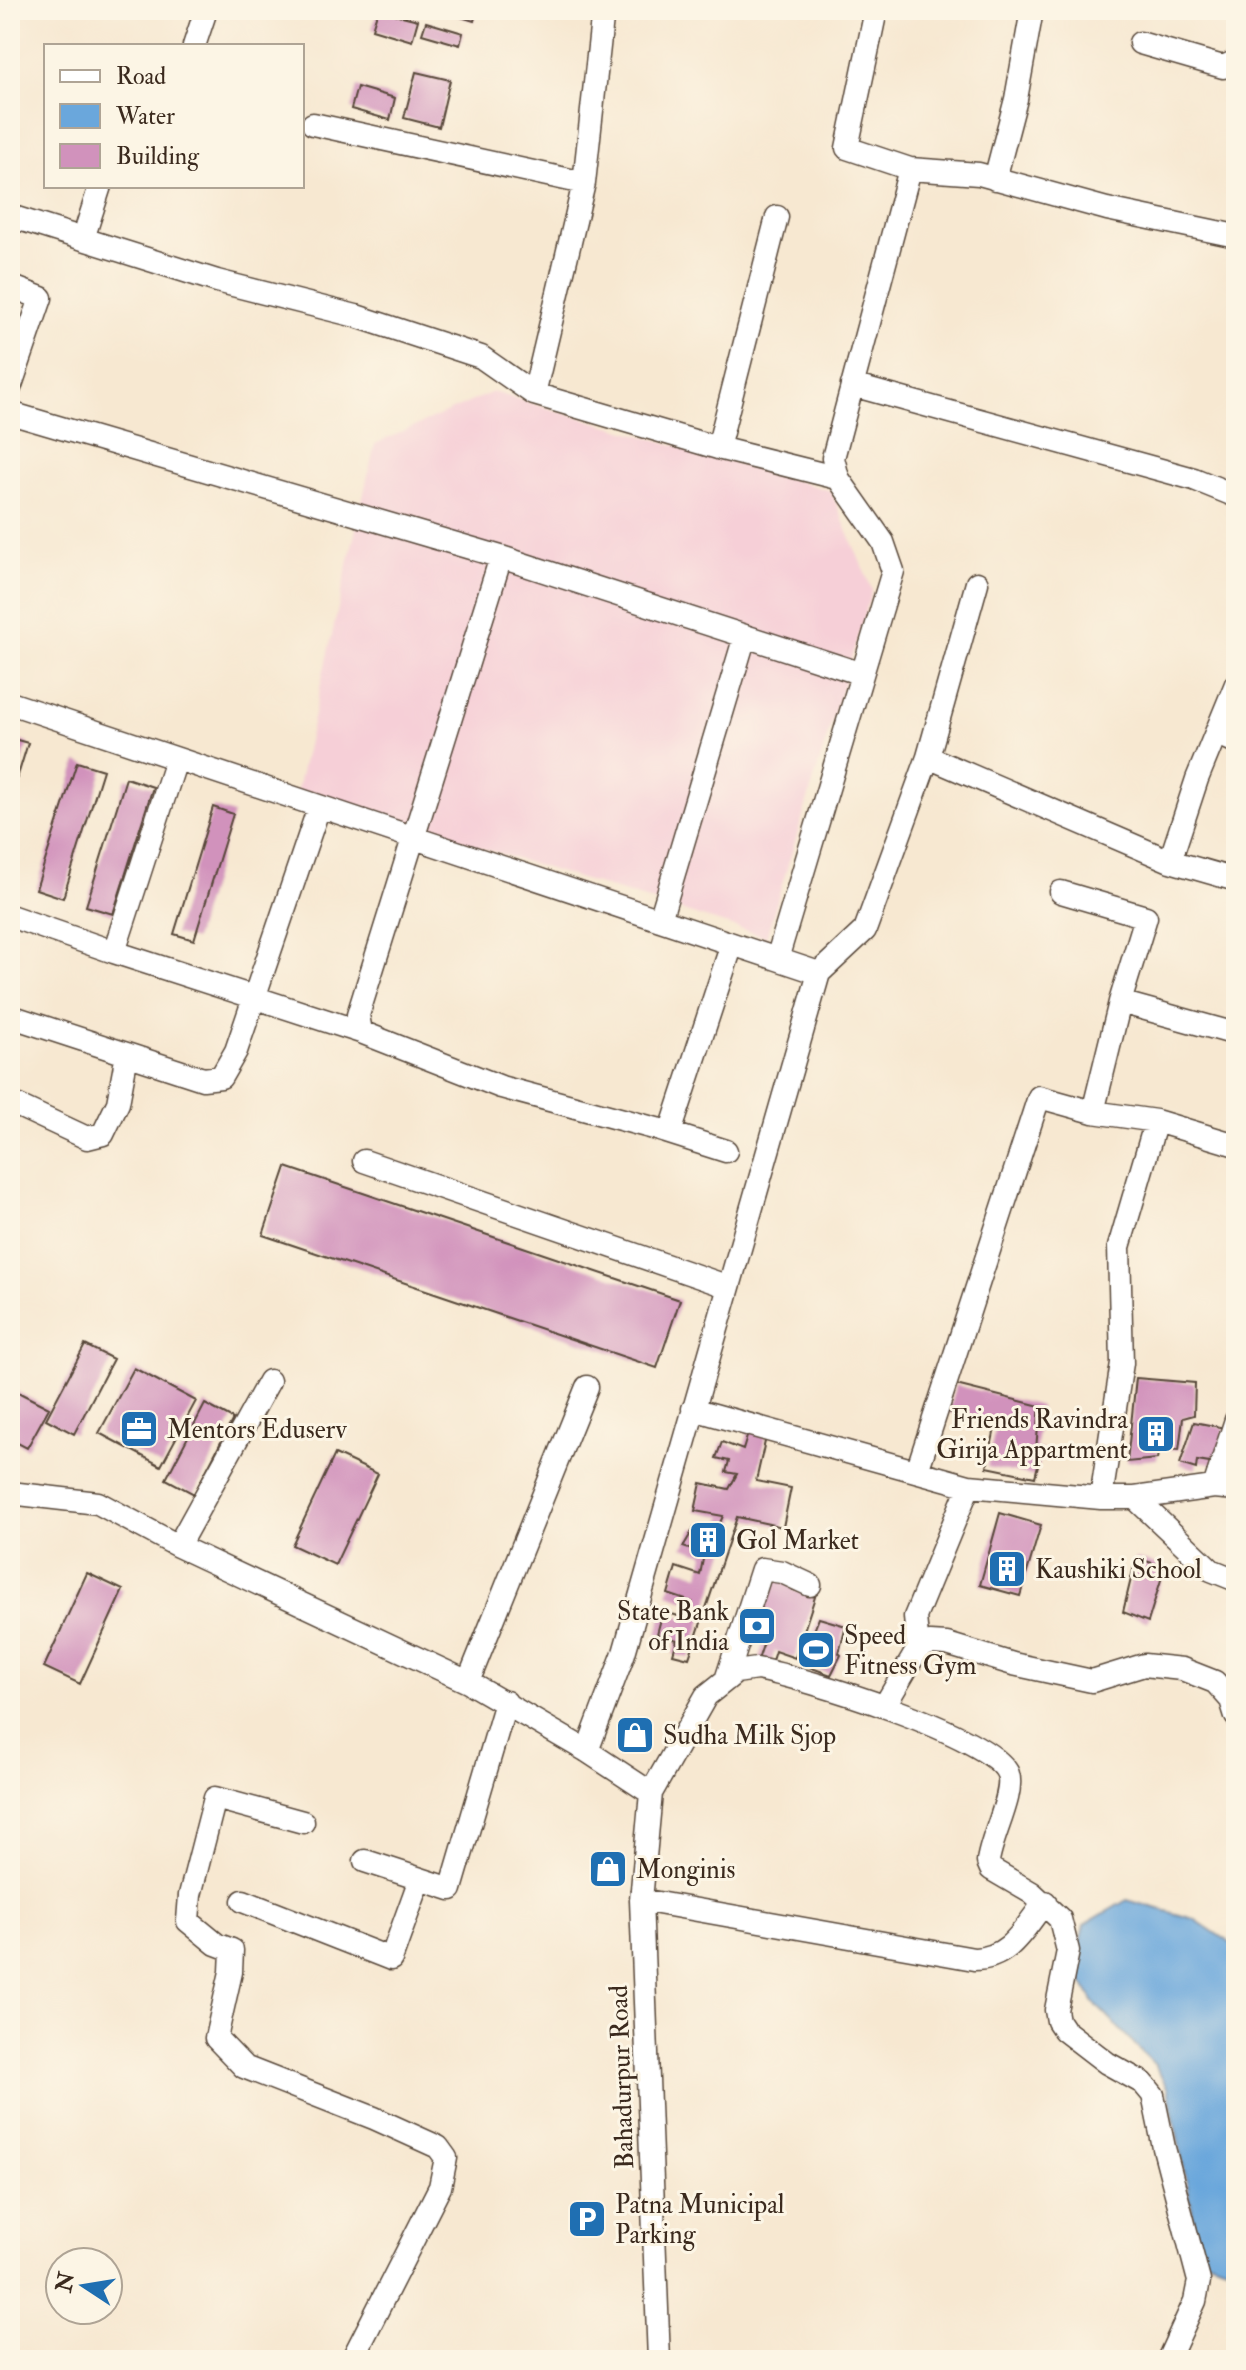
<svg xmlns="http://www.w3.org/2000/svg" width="1246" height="2370" viewBox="0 0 1246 2370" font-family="'IM FELL Double Pica',serif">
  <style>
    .built { fill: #f6cfd7 }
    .water { fill: #6aa7dc; stroke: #52687d; stroke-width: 2 }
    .building { fill: #d192bc }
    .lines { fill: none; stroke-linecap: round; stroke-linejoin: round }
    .minor-casing { stroke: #574639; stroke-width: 25 }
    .minor { stroke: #fff; stroke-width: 22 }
    .labels { text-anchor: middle; stroke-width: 6; stroke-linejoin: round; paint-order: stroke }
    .poi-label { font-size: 26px; fill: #3b2a1e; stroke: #fcf5e5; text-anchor: start }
    .street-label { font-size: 26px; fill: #3b2a1e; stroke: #fcf5e5 }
  </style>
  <rect width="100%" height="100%" fill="#fcf5e5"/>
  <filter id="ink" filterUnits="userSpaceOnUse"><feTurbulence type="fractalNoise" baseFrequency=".0125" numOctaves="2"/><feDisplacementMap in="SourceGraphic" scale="16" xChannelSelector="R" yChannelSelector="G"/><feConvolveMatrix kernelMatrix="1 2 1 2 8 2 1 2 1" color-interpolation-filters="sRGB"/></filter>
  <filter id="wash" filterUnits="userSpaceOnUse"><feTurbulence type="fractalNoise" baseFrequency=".006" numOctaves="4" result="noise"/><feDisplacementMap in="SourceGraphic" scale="32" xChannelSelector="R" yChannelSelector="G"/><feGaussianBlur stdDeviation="1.8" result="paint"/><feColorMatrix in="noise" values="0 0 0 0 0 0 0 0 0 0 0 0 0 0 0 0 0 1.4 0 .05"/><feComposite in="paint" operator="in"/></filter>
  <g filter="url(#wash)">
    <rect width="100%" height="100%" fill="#f7e8d1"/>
    <path class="built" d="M493,392L831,491L872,590L766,937L297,790L375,444Z"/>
    <path class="water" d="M1127,1900L1194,1919L1236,1947V2269L1198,2257L1194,2219L1168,2089L1155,2065L1094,2003L1074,1967L1084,1925Z"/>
    <g id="blocks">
      <path class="building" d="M378,10L418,20L412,41L372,29Z
        M438,10H477L474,21Z
        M426,22L463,33L460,45L422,34Z
        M416,72L450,80L439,127L404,118Z
        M357,87L395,98L390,120L351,109Z
        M10,738L28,743L11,798H10Z
        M77,762L103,770L63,898L36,889Z
        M126,778L153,787L113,914L86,906Z
        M213,807L233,814L194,940L174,934Z
        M286,1167L680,1300L657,1368L263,1235Z
        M85,1345L113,1359L74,1434L46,1419Z
        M134,1368L196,1401L161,1466L99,1433Z
        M1136,1378L1195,1383L1194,1415L1183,1418L1179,1450L1159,1448L1157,1459L1127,1462Z
        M956,1385L1040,1406L1036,1449H1042L1035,1477L987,1467L995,1428L949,1412Z
        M14,1390L49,1408L27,1448L10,1439V1397Z
        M205,1404L233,1419L194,1494L166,1479Z
        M1194,1422L1225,1428L1216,1464L1197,1461L1196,1469L1180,1464Z
        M749,1430L766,1437L756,1481L791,1488L783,1527L737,1517L689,1658L673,1654L677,1640L657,1634L663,1611L684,1618L692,1602L668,1594L676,1567L700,1575L704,1554L683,1547L694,1528L716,1532L723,1516L695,1511L701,1483L729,1489L737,1474L726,1472L729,1461L716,1458L722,1442L743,1450Z
        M335,1454L378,1474L335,1565L292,1545Z
        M1000,1513L1041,1525L1020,1596L980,1585Z
        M1136,1558L1165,1567L1148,1622L1123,1612Z
        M87,1573L123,1590L80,1684L44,1667Z
        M762,1576L796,1583L793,1590L815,1597L795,1658L775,1651L771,1664L758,1660L765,1639L743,1632Z
        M819,1618L846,1626L839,1653L841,1655L831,1675L801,1664Z"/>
    </g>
  </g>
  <g filter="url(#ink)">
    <use href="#blocks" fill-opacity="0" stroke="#574639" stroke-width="2"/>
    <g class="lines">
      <g class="minor-casing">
        <path id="minor" d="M876,10L847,148L910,169
          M1140,43L1223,67L1236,61
          M194,46L206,10
          M313,124L584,183
          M995,179L1016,99L1032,10
          M10,216L217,281L356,316L481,357L534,394L718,448L838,478L883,542L893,571L777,959L819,973
          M83,239L100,186
          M10,286L41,298L10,388
          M852,385L1194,479L1236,496
          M534,394L584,183L603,10
          M10,413L501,557L358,1015L361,1032L501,1087L657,1129L726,1151
          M718,448L777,217
          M838,478L833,458L910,169L979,174L1107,209L1236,236
          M501,557L862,674
          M1236,684L1197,779L1170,861L1236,880
          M10,703L777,959
          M1216,733L1236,742
          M928,757L977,583
          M1061,892L1146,917L1120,1002L1093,1112
          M10,916L114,952L176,760
          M660,920L745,636
          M114,952L361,1032
          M1120,1002L1236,1034
          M10,1016L203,1079L221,1077L236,1051L319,807
          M10,1102L87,1138L103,1134L118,1103L127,1054
          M670,1133L732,944
          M364,1161L729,1287
          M693,1409L969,1486L1101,1498H1135L1214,1487L1236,1489
          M917,1471L1039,1097L1093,1112L1156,1121L1236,1145
          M1214,1487L1236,1420
          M10,1493L98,1503L178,1546L468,1682L587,1751L651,1793
          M1101,1498L1122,1363L1119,1247L1156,1121
          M1135,1498L1211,1570L1236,1580
          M178,1546L269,1381
          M918,1649L915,1617L969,1486
          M726,1680L762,1569L782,1572L810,1585
          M468,1682L587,1387
          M885,1705L918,1649L930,1643L947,1644L1013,1664L1092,1681L1144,1665L1182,1669L1215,1682L1231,1700L1236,1716
          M587,1751L624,1653L819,973L865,930L928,757L1170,861
          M303,1822L215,1798L190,1895L188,1921L216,1944L232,1950L231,1972L216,2038L244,2067L374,2118L438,2147L446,2158L440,2187L352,2360
          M365,1861L451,1889L506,1702
          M641,1900L974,1959C1010,1959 1024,1928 1045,1902
          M243,1901L391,1959L420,1879
          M659,2360L641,1900L651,1793L706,1696L736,1672L757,1669C801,1677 994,1735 1008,1774C1015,1794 990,1839 988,1862L991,1869L1032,1893L1060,1919L1068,1951L1056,2010L1058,2021L1064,2030L1107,2063L1143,2083L1153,2095L1164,2148L1199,2281L1195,2301L1168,2360"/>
      </g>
      <use href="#minor" class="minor"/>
    </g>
  </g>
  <defs>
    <g id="office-square" transform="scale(2)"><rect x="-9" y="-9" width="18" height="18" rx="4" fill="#1f6fb2" stroke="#fcf5e5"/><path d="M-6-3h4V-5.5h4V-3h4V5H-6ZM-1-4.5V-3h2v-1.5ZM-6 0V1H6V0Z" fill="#fff"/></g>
    <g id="building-square" transform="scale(2)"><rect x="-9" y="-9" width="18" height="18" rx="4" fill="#1f6fb2" stroke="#fcf5e5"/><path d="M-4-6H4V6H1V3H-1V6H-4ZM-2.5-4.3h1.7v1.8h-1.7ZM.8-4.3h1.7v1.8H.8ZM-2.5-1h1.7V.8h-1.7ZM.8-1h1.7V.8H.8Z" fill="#fff"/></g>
    <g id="bank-square" transform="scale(2)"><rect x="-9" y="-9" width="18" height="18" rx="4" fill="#1f6fb2" stroke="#fcf5e5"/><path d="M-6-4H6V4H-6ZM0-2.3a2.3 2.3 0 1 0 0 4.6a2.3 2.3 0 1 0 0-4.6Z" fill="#fff"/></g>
    <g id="stadium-square" transform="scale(2)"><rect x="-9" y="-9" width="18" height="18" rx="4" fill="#1f6fb2" stroke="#fcf5e5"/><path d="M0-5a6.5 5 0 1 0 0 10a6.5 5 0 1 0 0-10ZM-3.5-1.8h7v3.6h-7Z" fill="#fff"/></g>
    <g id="shop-square" transform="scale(2)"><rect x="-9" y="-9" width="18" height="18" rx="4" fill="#1f6fb2" stroke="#fcf5e5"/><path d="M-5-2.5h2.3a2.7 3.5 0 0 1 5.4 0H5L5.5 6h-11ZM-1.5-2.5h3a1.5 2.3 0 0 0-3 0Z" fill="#fff"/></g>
    <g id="parking-square" transform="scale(2)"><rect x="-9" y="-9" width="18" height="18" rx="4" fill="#1f6fb2" stroke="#fcf5e5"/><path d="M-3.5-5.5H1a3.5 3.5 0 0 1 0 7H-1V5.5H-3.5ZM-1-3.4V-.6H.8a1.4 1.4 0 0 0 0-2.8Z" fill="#fff"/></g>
  </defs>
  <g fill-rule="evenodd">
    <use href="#office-square" x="139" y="1429"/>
    <use href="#building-square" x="1156" y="1434"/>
    <use href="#building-square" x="708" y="1540"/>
    <use href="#building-square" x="1007" y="1569"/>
    <use href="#bank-square" x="757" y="1626"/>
    <use href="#stadium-square" x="816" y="1650"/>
    <use href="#shop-square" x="635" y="1735"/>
    <use href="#shop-square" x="608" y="1869"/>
    <use href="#parking-square" x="587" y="2219"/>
  </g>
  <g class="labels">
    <g class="poi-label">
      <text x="1128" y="1428" text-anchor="end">Friends Ravindra<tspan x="1128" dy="30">Girija Appartment</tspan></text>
      <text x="167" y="1438">Mentors Eduserv</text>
      <text x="736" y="1549">Gol Market</text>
      <text x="1035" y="1578">Kaushiki School</text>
      <text x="729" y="1620" text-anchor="end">State Bank<tspan x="729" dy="30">of India</tspan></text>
      <text x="844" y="1644">Speed<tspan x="844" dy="30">Fitness Gym</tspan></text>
      <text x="663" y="1744">Sudha Milk Sjop</text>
      <text x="636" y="1878">Monginis</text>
      <text x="615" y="2213">Patna Municipal<tspan x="615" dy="30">Parking</tspan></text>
    </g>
    <g class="street-label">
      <text transform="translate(621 2077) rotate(-92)" y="9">Bahadurpur Road</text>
    </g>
  </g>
  <rect width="1246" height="2370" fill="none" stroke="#fcf5e5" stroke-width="40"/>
  <rect x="44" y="44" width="260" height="144" fill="#fcf5e5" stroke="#afa495" stroke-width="2"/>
  <rect x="60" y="70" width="40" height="12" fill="#ffffff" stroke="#afa495" stroke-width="2"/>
  <text x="116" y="84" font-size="24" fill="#3b2a1e">Road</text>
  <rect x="60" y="104" width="40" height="24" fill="#6aa7dc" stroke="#afa495" stroke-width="2"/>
  <text x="116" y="124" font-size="24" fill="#3b2a1e">Water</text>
  <rect x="60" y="144" width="40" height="24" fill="#d192bc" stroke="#afa495" stroke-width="2"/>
  <text x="116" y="164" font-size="24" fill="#3b2a1e">Building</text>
  <g transform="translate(84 2286) rotate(282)"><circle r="38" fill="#fcf5e5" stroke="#afa495" stroke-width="2"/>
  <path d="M0-6L14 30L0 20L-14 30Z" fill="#1f6fb2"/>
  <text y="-12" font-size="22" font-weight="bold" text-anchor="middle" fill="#3b2a1e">N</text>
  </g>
</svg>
